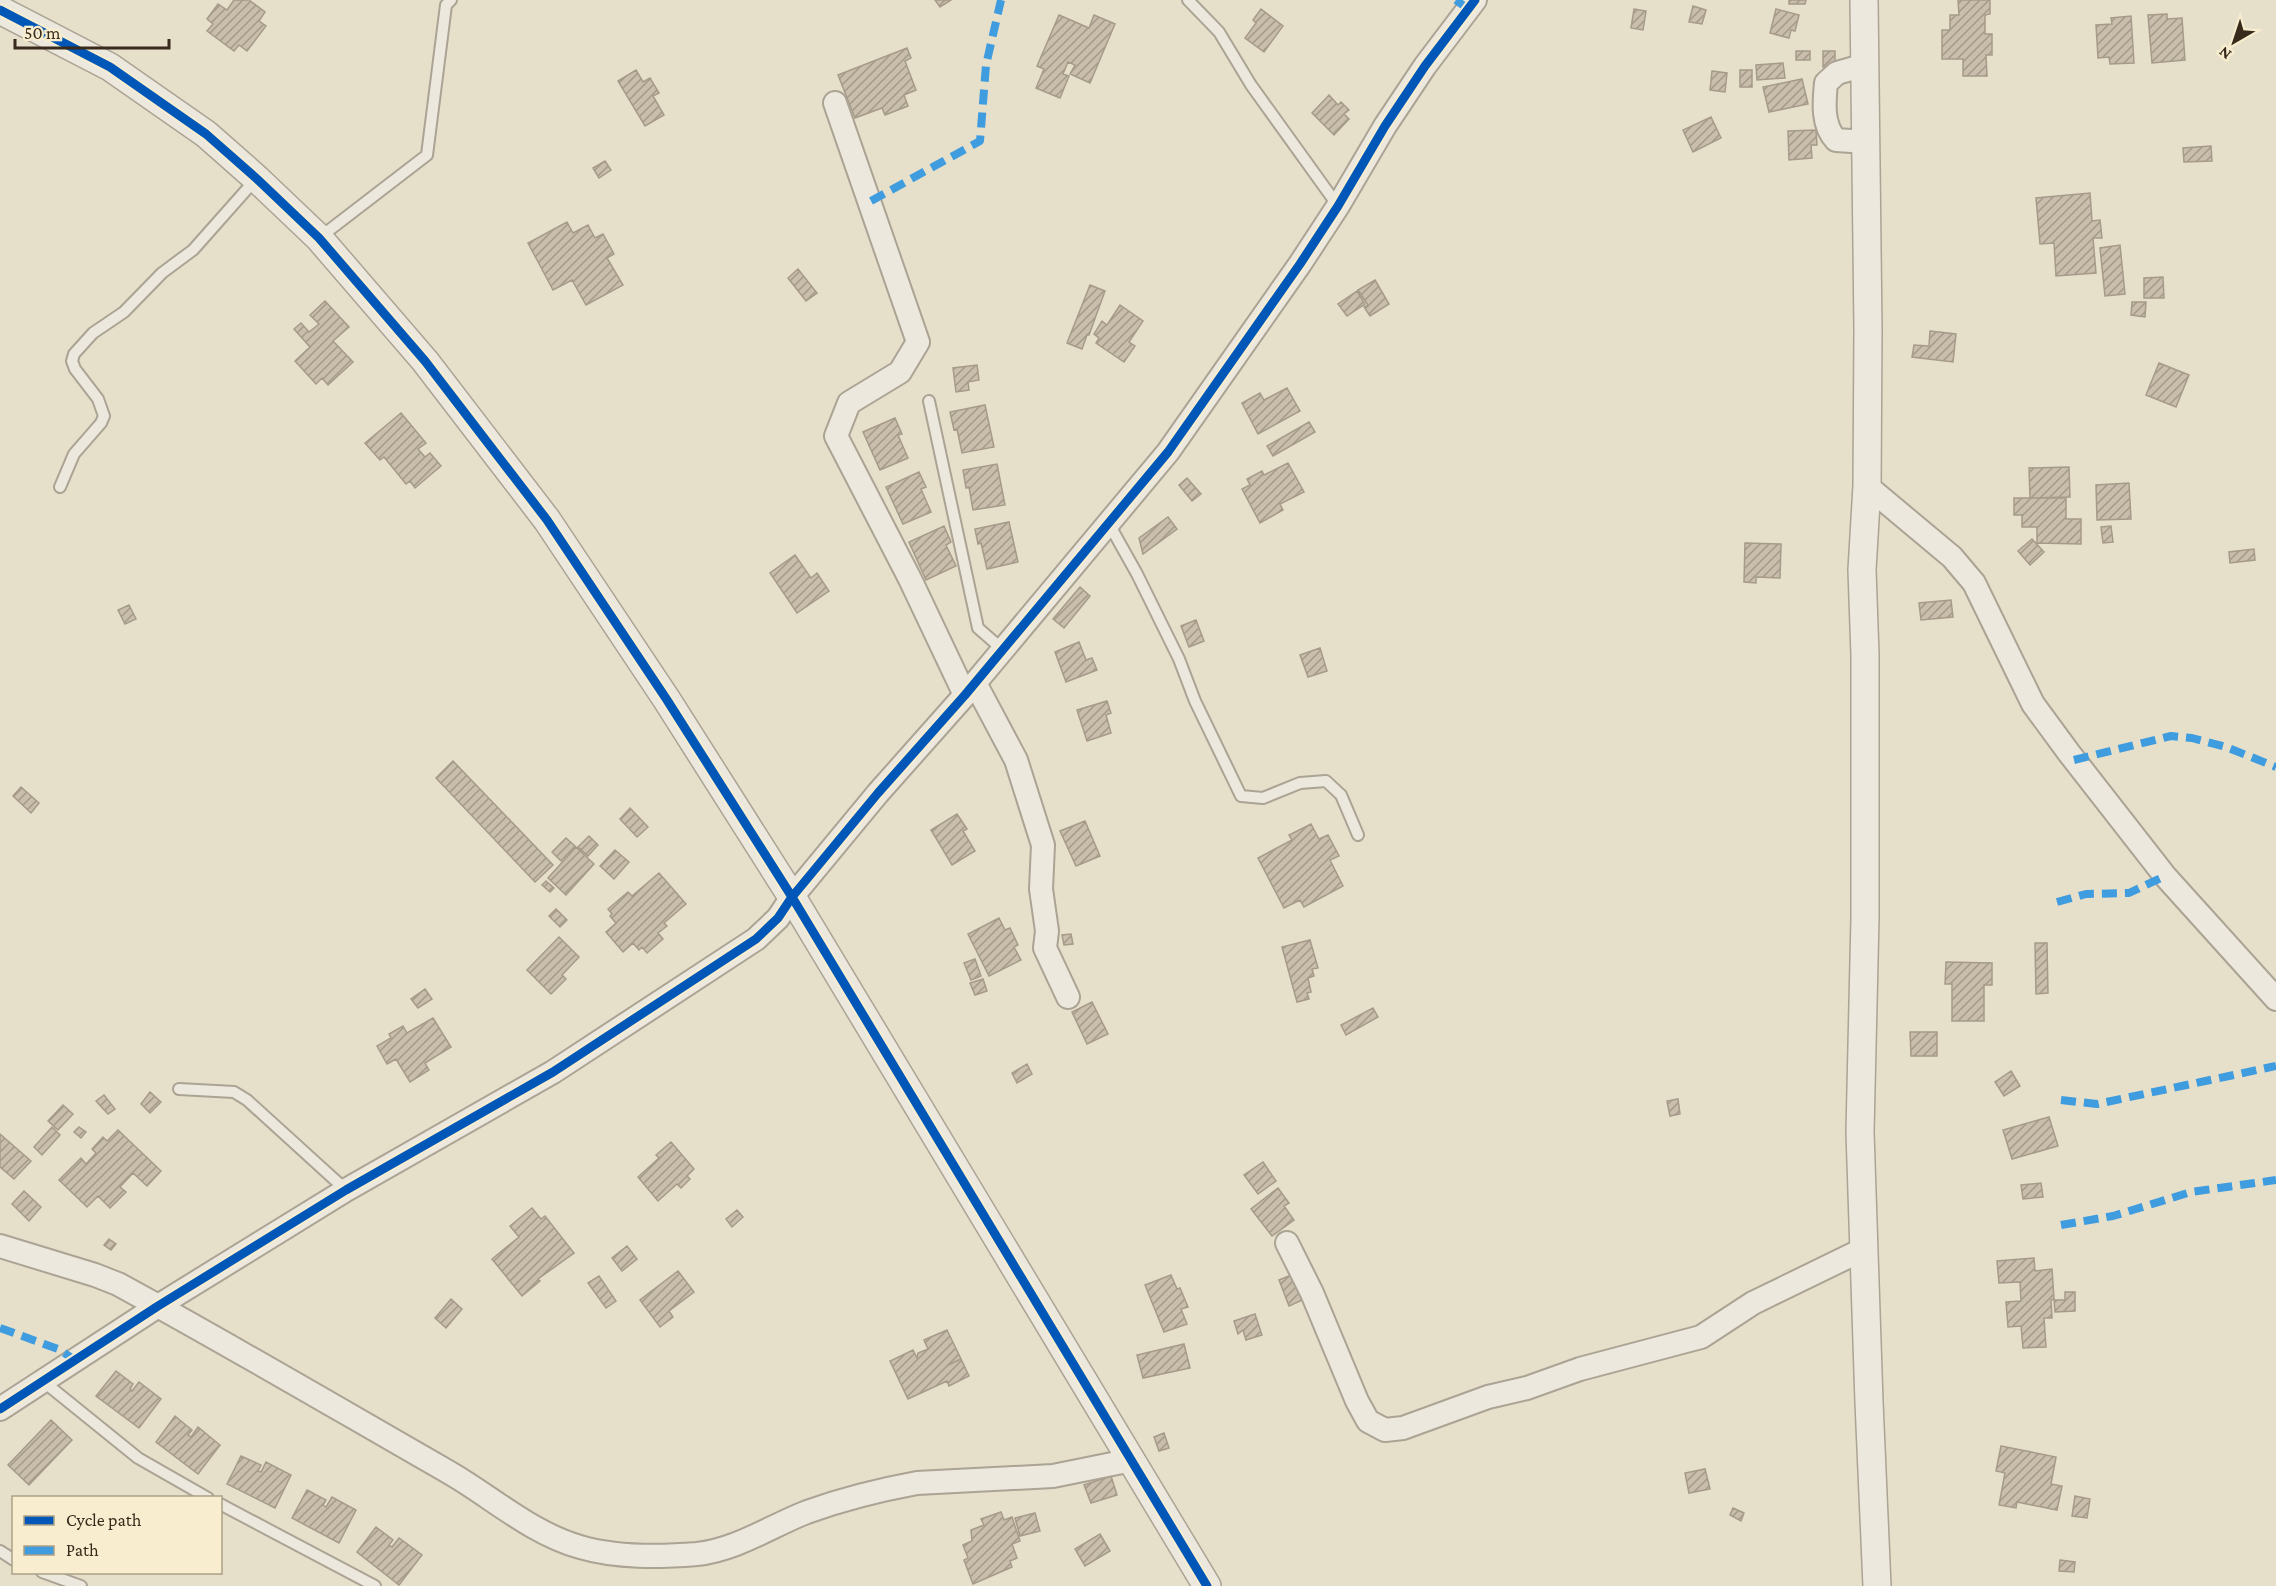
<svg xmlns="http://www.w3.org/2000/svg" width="2276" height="1586" viewBox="0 0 2276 1586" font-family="'Crimson Pro',serif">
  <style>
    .building { fill: url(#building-hatch); stroke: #a69a89; stroke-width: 1.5 }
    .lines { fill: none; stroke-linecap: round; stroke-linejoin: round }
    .service-casing { stroke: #aba394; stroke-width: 14 }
    .minor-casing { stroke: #aba394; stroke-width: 26 }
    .tertiary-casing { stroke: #aba394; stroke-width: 30 }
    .service { stroke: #ede8dd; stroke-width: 10 }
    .minor { stroke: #ede8dd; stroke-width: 22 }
    .tertiary { stroke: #ede8dd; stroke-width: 27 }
    .quiet { stroke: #3e9cdf; stroke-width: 8; stroke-dasharray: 15 8; stroke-linecap: butt }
    .cycleway-casing { stroke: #f8eecf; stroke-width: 13 }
    .cycleway { stroke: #0057b8; stroke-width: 9 }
  </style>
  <defs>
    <pattern id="building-hatch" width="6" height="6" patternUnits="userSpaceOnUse" patternTransform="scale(1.5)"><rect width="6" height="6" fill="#c9bdab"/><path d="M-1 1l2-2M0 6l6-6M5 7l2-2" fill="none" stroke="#a49a8a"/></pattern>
  </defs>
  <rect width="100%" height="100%" fill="#e6dfca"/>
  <path class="building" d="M234,0H249L265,12L259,21L266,26L247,51L239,45L234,51L207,31L213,24L207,19L218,4L227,10Z
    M935,0H951L940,7Z
    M1789,0H1806L1805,4H1789Z
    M1958,0H1990V14L1985,15V34H1992V55H1986L1987,76H1963V59H1942V30H1950V15H1959Z
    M1693,6L1706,10L1702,24L1689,22Z
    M1261,9L1283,26L1264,52L1245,38L1256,23L1253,20Z
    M1634,9L1646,11L1643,30L1631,28Z
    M1776,9L1799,15L1795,31L1791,30L1789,38L1770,33Z
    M2167,14V19L2182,18L2185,60L2152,63L2148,15Z
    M1059,15L1089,28L1094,15L1115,24L1090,83L1070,74L1075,65L1068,62L1063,74L1069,76L1060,98L1036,88L1044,69L1037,66Z
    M2131,16L2134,63L2110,64L2109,57L2098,58L2096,25L2112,24L2111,18Z
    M907,48L911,58L905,61L916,90L904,95L908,106L885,115L882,108L855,118L838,75Z
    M1796,51H1810V60H1796Z
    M1823,51H1835V67H1823Z
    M1783,63L1785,78L1757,80L1756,65Z
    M636,70L643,82L650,78L659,93L653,96L664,115L645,126L618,81Z
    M1740,70H1752V87H1740Z
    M1712,71L1727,73L1725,92L1710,90Z
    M1802,79L1808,104L1769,112L1763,87Z
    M1329,95L1338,105L1341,102L1349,110L1344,114L1349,119L1334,135L1312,113Z
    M1711,117L1721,138L1693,152L1683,130Z
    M1816,130L1817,145H1811L1812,158L1789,160L1788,131Z
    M2211,146L2212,161L2184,162L2183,148Z
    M605,161L611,170L599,178L593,168Z
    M2090,193L2092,221L2100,220L2102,238H2093L2096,273L2056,276L2054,243L2040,244L2036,198Z
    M567,222L573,233L588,225L595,238L603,234L614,254L607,258L623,285L586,305L572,280L553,290L528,243Z
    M2120,245L2125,294L2105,296L2100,248Z
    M798,269L817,293L806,301L788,278Z
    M2163,277L2164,298H2144V278Z
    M1375,280L1389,304L1370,316L1364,307L1368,305L1358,290Z
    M1090,285L1105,291L1089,335H1087L1082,349L1067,343Z
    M1357,291L1365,304L1347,316L1338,304Z
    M325,301L349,327L333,341L353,362L328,385L322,378L316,384L295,361L310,347L294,329L301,323L309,332L319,324L310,315Z
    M2132,302H2146L2145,317L2131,315Z
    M1120,305L1143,321L1129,342L1135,346L1124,362L1096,343L1099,338L1094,334L1102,321L1107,325Z
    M1930,331L1956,334L1953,362L1912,357L1914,345L1929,346Z
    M2159,363L2189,375L2176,407L2146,395Z
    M977,365L979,380L968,382L969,390L956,392L953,368Z
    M1287,388L1300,411L1258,434L1242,403L1260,393L1264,400Z
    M985,405L994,447L962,453L957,429L954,430L950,412Z
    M401,413L426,443L418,449L425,457L430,453L441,466L415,488L410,481L406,484L384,457L380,460L365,443Z
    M895,418L902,434L898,435L908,458L880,470L863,432Z
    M1309,422L1315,432L1273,456L1267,446Z
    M1288,463L1304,492L1280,504L1283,510L1260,523L1242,489L1250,485L1247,479L1262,471L1264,475Z
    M997,464L1005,505L973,510L969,487L966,488L963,470Z
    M2069,467L2070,497L2030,498L2029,468Z
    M919,472L926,487L921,489L931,512L903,524L886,487Z
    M1187,478L1201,494L1192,501L1179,485Z
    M2129,483L2131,519L2097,520L2096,485Z
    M2014,498H2066V519H2081V544L2037,543V527H2022V515H2014Z
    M1168,517L1177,529L1143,554L1139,538Z
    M1009,522L1018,562L987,569L981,543L978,544L975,529Z
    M944,526L951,542L946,545L956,566L926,580L909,542Z
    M2111,526L2113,542L2103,543L2101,527Z
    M2032,539L2044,552L2030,565L2018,551Z
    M1745,543L1781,544L1780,578L1756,577V583L1744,582Z
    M2254,549L2255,560L2230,563L2229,552Z
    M795,555L811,578L817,573L829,591L797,613L770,573Z
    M1080,587L1090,596L1064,628L1053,619Z
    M1951,600L1953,617L1921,620L1919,603Z
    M129,605L136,619L125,624L118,610Z
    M1196,620L1204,641L1189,647L1181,626Z
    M1079,642L1086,660L1092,658L1097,670L1066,682L1055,652Z
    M1320,648L1327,671L1308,677L1300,655Z
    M1107,701L1111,713L1106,715L1111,733L1087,741L1077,710Z
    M453,761L553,865L535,882L436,778Z
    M21,787L39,803L31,813L13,796Z
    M630,808L648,827L637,837L620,819Z
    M957,814L967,829L963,831L975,851L952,865L931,830Z
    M1085,821L1100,856L1076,866L1060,831Z
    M1311,824L1319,839L1328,835L1339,856L1330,860L1343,886L1304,907L1300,900L1284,908L1258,858L1292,840L1289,835Z
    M589,836L598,845L588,856L578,847Z
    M566,838L575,846L561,861L552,852Z
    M576,847L594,864L566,895L548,878Z
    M615,850L629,862L614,879L600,866Z
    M659,873L686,904L664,923L667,926L658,933L663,939L647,953L642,947L639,950L633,943L623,952L606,932L616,923L610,916L612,914L608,909L628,892L632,896Z
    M546,881L554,888L550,892L542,885Z
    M556,909L567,920L560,927L549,916Z
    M999,918L1005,930L1010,928L1018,945L1014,947L1021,960L989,976L968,934Z
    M1071,934L1073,944L1064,945L1062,935Z
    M559,937L579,957L562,975L566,979L551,994L527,970Z
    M1310,940L1318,968L1312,969L1314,976L1308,978L1311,992L1307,993L1309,999L1297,1002L1282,947Z
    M2035,943H2047L2048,993L2036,994Z
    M975,959L981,976L971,980L964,963Z
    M1946,962L1992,963V985H1984V1021H1952V984H1945Z
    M983,979L987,991L975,995L970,983Z
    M425,989L432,999L418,1008L411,999Z
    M1092,1002L1108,1034L1087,1044L1072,1012Z
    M1373,1008L1378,1017L1346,1035L1341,1025Z
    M433,1018L451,1047L425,1063L429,1070L410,1082L396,1059L387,1064L377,1046L391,1038L389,1034L403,1026L407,1033Z
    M1910,1032H1937V1056H1911Z
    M1027,1064L1032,1074L1017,1083L1012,1073Z
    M2011,1071L2020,1086L2004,1096L1995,1082Z
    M150,1092L161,1102L150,1113L141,1104Z
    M104,1095L115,1109L108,1114L96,1101Z
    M1678,1099L1680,1114L1670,1116L1667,1101Z
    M63,1105L73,1114L58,1130L48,1121Z
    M2049,1117L2058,1146L2012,1159L2003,1130Z
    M52,1127L60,1135L42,1155L34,1147Z
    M79,1127L86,1132L81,1138L74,1132Z
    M118,1130L161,1171L147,1186L133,1173L120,1187L126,1192L110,1208L98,1196L87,1207L59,1180L81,1158L86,1164L96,1153L92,1149L103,1137L107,1141Z
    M0,1134L31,1161L14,1179L0,1167Z
    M671,1142L694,1169L687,1176L690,1179L681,1188L677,1184L658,1201L638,1177L659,1158L656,1155Z
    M1263,1162L1276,1181L1258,1194L1244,1175Z
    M2041,1183L2043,1197L2023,1199L2021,1185Z
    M1278,1188L1289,1203L1284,1206L1294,1220L1272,1236L1251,1209Z
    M24,1191L41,1207L29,1221L12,1204Z
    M532,1208L541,1219L545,1216L574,1253L538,1279L540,1281L522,1296L492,1259L519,1237L510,1226Z
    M737,1210L743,1217L732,1227L726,1219Z
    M109,1239L116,1244L111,1250L104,1245Z
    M627,1246L637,1259L622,1271L612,1258Z
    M2034,1258L2035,1271L2052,1269L2054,1299L2051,1300L2052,1318H2044L2046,1347L2023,1348L2021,1326L2008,1327L2006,1302L2021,1301L2020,1282L1999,1283L1997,1261Z
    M678,1271L694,1292L669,1311L673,1317L660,1327L640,1300Z
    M1294,1274L1307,1298L1289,1306L1279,1280Z
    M1171,1275L1177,1289L1180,1288L1188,1307L1181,1309L1187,1324L1164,1332L1145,1285Z
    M599,1276L616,1301L606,1308L588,1283Z
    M2065,1292H2075V1311L2055,1312L2054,1300H2065Z
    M451,1299L462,1309L446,1328L435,1318Z
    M1255,1314L1262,1335L1246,1340L1243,1330L1238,1334L1234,1321Z
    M947,1330L961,1359L948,1365L961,1359L969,1376L949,1386L947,1381L908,1399L890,1361L913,1350L917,1358L918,1353L928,1349L924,1340Z
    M1184,1344L1190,1368L1143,1378L1137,1355Z
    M116,1371L133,1384L130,1389L132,1391L139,1382L161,1399L139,1428L96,1396Z
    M175,1416L192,1430L188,1435L191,1437L198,1427L220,1445L198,1474L156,1442Z
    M51,1420L72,1440L29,1485L8,1465Z
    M1164,1433L1169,1448L1159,1451L1154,1437Z
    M2001,1446L2056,1457L2051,1484L2062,1486L2057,1510L2017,1502L2016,1508L1999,1505L2005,1473L1996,1471Z
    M241,1456L261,1465L258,1471L261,1472L266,1462L291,1475L275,1508L227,1484Z
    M1705,1469L1710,1489L1689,1493L1685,1473Z
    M1111,1476L1117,1495L1091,1503L1084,1485Z
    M307,1490L326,1500L323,1505L326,1507L332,1497L356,1510L339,1543L292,1518Z
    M2075,1496L2090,1499L2087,1518L2072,1516Z
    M1733,1508L1744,1513L1741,1521L1730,1515Z
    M1001,1512L1004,1520L1012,1517L1020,1541L1012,1544L1017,1558L1010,1561L1012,1567L973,1584L964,1560L968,1558L963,1545L972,1541L971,1530L984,1525L981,1519Z
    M1035,1513L1040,1531L1020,1536L1015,1518Z
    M376,1527L393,1540L389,1545L392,1547L399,1538L422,1555L399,1585L357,1552Z
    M1100,1534L1110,1551L1085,1566L1075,1549Z
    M2060,1560L2075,1562L2074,1572L2059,1571Z"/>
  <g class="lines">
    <g class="service-casing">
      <path id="service" d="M1188,0L1219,32L1251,85L1338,206
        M319,238L427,155L446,5L451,0
        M929,401L978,628L1002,649
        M60,487L74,454L101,423L104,416L98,399L75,369L72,361L74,354L93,333L124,312L162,273L193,250L256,179
        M1109,524L1137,574L1179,659L1195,701L1241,796L1263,798L1300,783L1326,781L1341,795L1358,835
        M179,1089L234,1092L247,1100L346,1190
        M44,1382L138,1458L208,1498
        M220,1504L375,1586
        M0,1551L14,1560
        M42,1572L81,1586"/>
    </g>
    <g class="minor-casing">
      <path id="minor" d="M1865,65L1837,73L1826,83C1824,103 1822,125 1836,140L1867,142
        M835,103L918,342L900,372L849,403L836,436L910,579L965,695
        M1867,486L1952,557L1974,583L2033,704L2069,753L2165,876L2276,999
        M975,683L1016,760L1043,845L1041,889L1047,931L1045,948L1068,997
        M1287,1243L1312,1293L1357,1401L1368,1421L1385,1430L1403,1428L1488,1397L1527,1388L1580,1369L1701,1337L1753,1303L1864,1249
        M0,1246L95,1275L118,1284C230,1345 340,1410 450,1473C493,1498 531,1533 580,1547C617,1558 659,1557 697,1554C736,1550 771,1526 807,1512C843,1499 879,1490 917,1483L1053,1476L1132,1460
        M0,1409L158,1306L346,1190L553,1072L756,939L778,918L792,897L878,793L965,695L1168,452L1300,264L1338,206L1385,126L1425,66L1475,0"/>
    </g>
    <g class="tertiary-casing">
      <path id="tertiary" d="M1864,0L1868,330L1867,486L1862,570L1865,655V918L1860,1132L1869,1402L1877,1586
        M0,10L110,67L206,134L257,179L319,238L425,361L547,520L667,700L792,897L1207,1586"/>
    </g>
    <use href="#service" class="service"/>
    <use href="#minor" class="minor"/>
    <use href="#tertiary" class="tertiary"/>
    <path class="quiet" d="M1456,0L1468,9
      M871,201L980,141L986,65L1001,0
      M2074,760L2171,736L2192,738L2226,747L2276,767
      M2057,902L2086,894L2129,893L2165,876
      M2061,1100L2097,1104L2276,1066
      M2061,1225L2113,1216L2191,1192L2276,1180
      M0,1328L58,1349L75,1360"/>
    <g class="cycleway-casing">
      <path id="cycleway" d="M0,10L110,67L206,134L257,179L319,238L425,361L547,520L667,700L792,897L1207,1586
        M0,1409L158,1306L346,1190L553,1072L756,939L778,918L792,897L878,793L965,695L1168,452L1300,264L1338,206L1385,126L1425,66L1475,0"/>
    </g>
    <use href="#cycleway" class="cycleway"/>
  </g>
  <rect x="12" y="1496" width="210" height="78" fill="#f8eecf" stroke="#aca087" stroke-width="1.5"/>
  <rect x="24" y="1516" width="30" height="9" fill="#0057b8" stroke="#aca087" stroke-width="1.5"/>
  <text x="66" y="1526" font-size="18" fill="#392b1c">Cycle path</text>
  <rect x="24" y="1546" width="30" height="9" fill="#3e9cdf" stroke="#aca087" stroke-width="1.5"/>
  <text x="66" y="1556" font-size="18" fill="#392b1c">Path</text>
  <g transform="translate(2234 42) rotate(219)" stroke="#f8eecf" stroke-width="4.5" paint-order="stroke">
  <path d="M0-4.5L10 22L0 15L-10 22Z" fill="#392b1c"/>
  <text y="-9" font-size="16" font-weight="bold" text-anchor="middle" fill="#392b1c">N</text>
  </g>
  <path d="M15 39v9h154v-9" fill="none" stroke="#392b1c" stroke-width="3"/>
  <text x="24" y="39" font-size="18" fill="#392b1c" stroke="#f8eecf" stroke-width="4.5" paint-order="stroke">50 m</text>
</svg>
